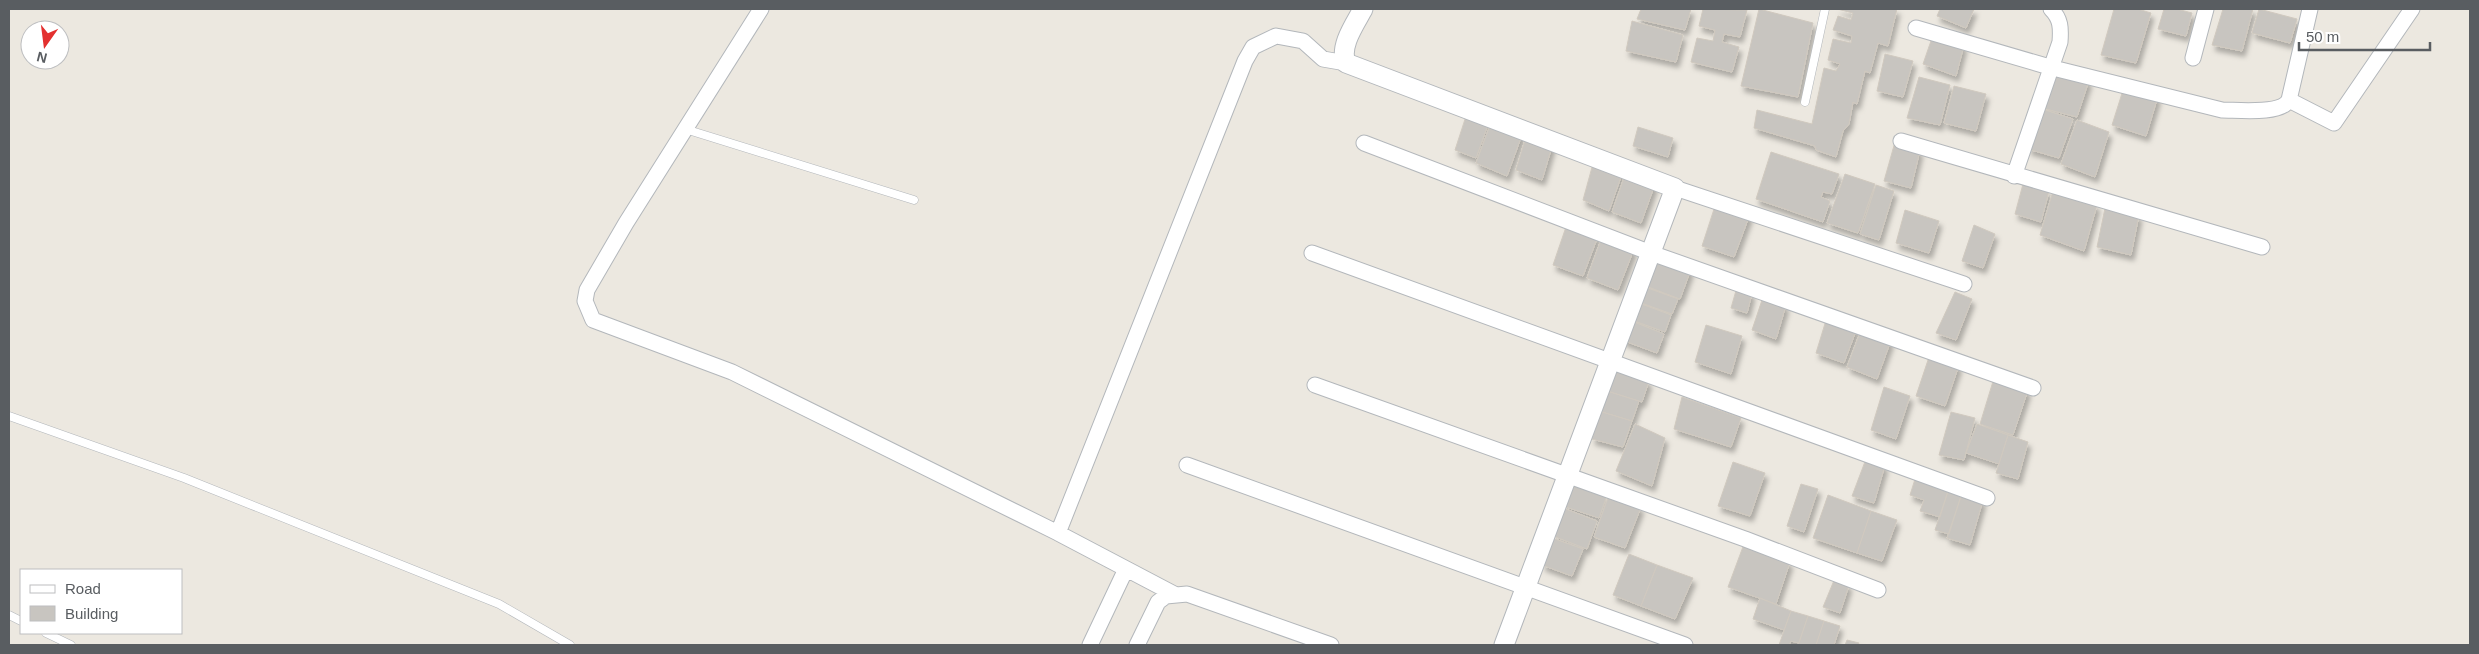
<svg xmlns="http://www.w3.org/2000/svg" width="2479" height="654" viewBox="0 0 2479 654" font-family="Helvetica,sans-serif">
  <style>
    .building { fill: #c8c5c0; stroke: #d0c9bf; filter: url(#shadow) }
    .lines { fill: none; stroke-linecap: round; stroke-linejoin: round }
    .service-casing { stroke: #b3b7bb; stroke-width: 9 }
    .minor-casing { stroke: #b3b7bb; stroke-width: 17 }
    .tertiary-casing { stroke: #b3b7bb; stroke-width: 21 }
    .service { stroke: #fff; stroke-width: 8 }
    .minor { stroke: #fff; stroke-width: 15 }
    .tertiary { stroke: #fff; stroke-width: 19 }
  </style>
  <defs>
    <filter id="shadow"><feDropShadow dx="3" dy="5.5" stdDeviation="2.5" flood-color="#0004"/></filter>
  </defs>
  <rect width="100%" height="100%" fill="#ece8e0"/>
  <path class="building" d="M1641,9H1691L1685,30L1637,19Z
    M1703,9L1747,10L1740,37L1724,34L1722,42L1739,47L1732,72L1691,62L1697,38L1713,41L1715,30L1699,26Z
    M1759,9L1813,23L1798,97L1741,86Z
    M1837,9H1897L1888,46L1878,43L1870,73L1865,71L1857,104L1853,102L1849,124L1843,131L1836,157L1816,150L1815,146L1754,128L1757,110L1812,124L1824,68L1836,71L1840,64L1828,60L1833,39L1851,43L1852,36L1833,30L1838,16L1851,20L1853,13Z
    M1940,9H1974L1966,28L1937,16Z
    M2114,9H2138L2151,13L2136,63L2101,55Z
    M2164,9H2177L2192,13L2186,36L2158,29Z
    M2223,9H2253L2242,51L2212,45Z
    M2259,9L2297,19L2290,43L2252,33Z
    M1632,21L1683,35L1676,62L1626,51Z
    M1933,35L1964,45L1956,76L1923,64Z
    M1885,54L1913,61L1903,97L1877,91Z
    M2055,71L2089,80L2077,117L2042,108Z
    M1919,77L1950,85L1940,125L1907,118Z
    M1954,86L1986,94L1976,131L1944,123Z
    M2124,87L2158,96L2146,136L2112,125Z
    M2042,109L2073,119L2059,158L2028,149Z
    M1468,110L1490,119L1476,158L1455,150Z
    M1492,120L1523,132L1507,176L1476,163Z
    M2077,120L2109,132L2095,177L2061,164Z
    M1638,127L1673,138L1668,157L1633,146Z
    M1527,133L1553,143L1542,180L1516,170Z
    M1895,142L1920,150L1911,188L1884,181Z
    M1771,152L1839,174L1832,194L1823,192L1821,197L1830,201L1823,222L1756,199Z
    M1594,160L1623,171L1609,211L1583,200Z
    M1626,172L1655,184L1641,223L1612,212Z
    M1845,174L1875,184L1858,233L1827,223Z
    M2023,184L2049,191L2041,222L2015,214Z
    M1876,185L1894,191L1879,240L1860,234Z
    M2053,191L2097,205L2084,251L2040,235Z
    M1716,203L1750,214L1734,257L1702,246Z
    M2105,208L2139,215L2131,255L2097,247Z
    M1905,210L1939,221L1929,253L1896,243Z
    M1568,221L1598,236L1583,276L1553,265Z
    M1974,225L1995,234L1983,268L1962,261Z
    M1602,237L1634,249L1618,290L1587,278Z
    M1654,256L1691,269L1680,299L1643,285Z
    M1642,286L1678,299L1672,314L1636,301Z
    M1737,287L1752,293L1747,313L1731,308Z
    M1955,292L1972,299L1956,340L1936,333Z
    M1763,297L1786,305L1776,339L1752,330Z
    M1636,302L1671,315L1665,332L1629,319Z
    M1827,317L1857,328L1844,363L1816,353Z
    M1629,320L1664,334L1657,353L1622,340Z
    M1706,325L1742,336L1731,374L1695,362Z
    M1861,330L1891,340L1877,379L1847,367Z
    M1930,354L1959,365L1945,406L1916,396Z
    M1613,368L1649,381L1642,402L1607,391Z
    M1994,378L2028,390L2013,435L1980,424Z
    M1884,387L1910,396L1896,439L1871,430Z
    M1607,391L1639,401L1632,421L1599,411Z
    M1682,397L1741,418L1731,447L1674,429Z
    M1599,411L1632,421L1623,447L1592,439Z
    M1951,412L1975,418L1964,460L1939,455Z
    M1635,424L1665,438L1652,486L1616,471Z
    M1977,424L2008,435L1999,464L1966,453Z
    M2008,435L2028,442L2018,479L1996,473Z
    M1866,459L1885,465L1874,503L1852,496Z
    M1733,462L1765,473L1750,516L1718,506Z
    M1916,476L1949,488L1940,517L1920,511L1924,500L1910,495Z
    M1573,481L1607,495L1599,518L1563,506Z
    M1801,484L1818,489L1804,532L1787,526Z
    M1949,488L1962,493L1949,534L1935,530Z
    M1962,493L1983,500L1970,545L1947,538Z
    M1609,495L1641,507L1625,548L1594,537Z
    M1828,495L1871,511L1857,553L1813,538Z
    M1563,508L1597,521L1587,549L1553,536Z
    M1871,511L1897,520L1882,561L1857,553Z
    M1552,538L1583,549L1572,576L1542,565Z
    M1744,544L1790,562L1776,604L1728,587Z
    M1629,554L1657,565L1641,606L1613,595Z
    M1657,565L1693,578L1675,619L1641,606Z
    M1835,578L1849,585L1840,613L1823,607Z
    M1760,598L1791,611L1784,630L1753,619Z
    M1791,611L1808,616L1799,643L1791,641L1789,645H1779Z
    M1808,616L1824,621L1816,645H1798Z
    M1824,621L1840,626L1834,645H1816Z
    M1847,640L1859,643L1858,645H1845Z"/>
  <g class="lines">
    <g class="service-casing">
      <path id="service" d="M1805,102L1825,9
        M685,129L914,200
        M9,416L184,478L499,604L570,645
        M9,615L21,621
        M46,633L71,645"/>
    </g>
    <g class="minor-casing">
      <path id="minor" d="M761,9L626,223L587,290L585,301L593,320L732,372L1058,533L1174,594
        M1916,28L2053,68L2222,110C2238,110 2281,115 2289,100L2310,9
        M2193,58L2206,9
        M2289,100L2334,123L2412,9
        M1901,141L2262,247
        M1364,143L1651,253L2033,388
        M2014,176L2060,42C2061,28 2061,19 2051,9
        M1675,188L1964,284
        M1312,253L1987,498
        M1315,385L1745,539L1878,590
        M1187,465L1685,645
        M1058,533L1245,61L1253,47L1276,36L1303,41L1323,59L1346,63
        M1090,645L1126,569
        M1137,645L1158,602L1166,596L1187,594L1331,645"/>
    </g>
    <g class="tertiary-casing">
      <path id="tertiary" d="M1363,9C1355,24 1339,46 1346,63L1675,188L1504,645"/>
    </g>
    <use href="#service" class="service"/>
    <use href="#minor" class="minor"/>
    <use href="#tertiary" class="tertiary"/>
  </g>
  <rect width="2479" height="654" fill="none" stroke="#595d61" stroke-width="20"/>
  <rect x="20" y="569" width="162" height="65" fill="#ffffff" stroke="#bdbec0"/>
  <rect x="30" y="585" width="25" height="8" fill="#ffffff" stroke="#bdbec0"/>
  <text x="65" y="594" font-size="15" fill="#595d61">Road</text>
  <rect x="30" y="606" width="25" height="15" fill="#c8c5c0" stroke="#bdbec0"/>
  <text x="65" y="619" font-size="15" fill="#595d61">Building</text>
  <g transform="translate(45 45) rotate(194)"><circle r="24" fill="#ffffff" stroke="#bdbec0"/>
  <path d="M0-4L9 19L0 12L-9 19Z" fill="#e3302f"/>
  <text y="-8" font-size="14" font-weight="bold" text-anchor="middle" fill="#595d61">N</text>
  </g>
  <path d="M2299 42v8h131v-8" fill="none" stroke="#595d61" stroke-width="2.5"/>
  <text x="2306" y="42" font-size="15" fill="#595d61" stroke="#ffffff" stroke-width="4" paint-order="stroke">50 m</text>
</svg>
